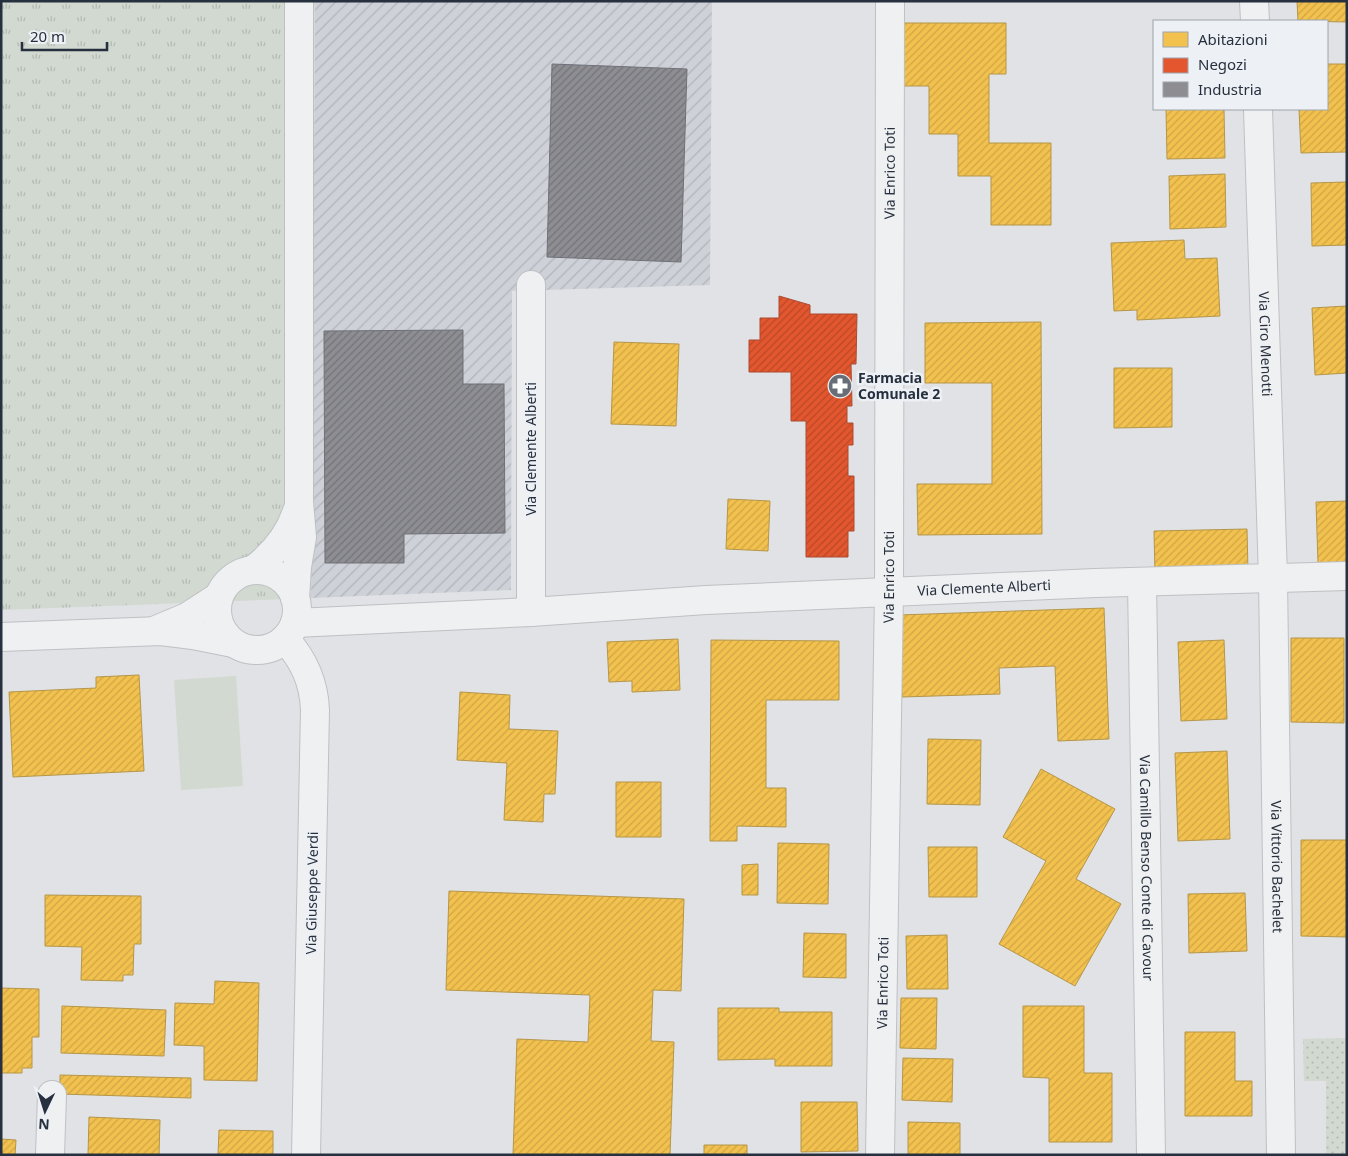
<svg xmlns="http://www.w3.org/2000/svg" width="1348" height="1156" viewBox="0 0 1348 1156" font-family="'Noto Sans',sans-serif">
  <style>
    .industrial { fill: url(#industrial-furrows) }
    .grass { fill: url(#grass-tufts) }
    .park { fill: url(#park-dots) }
    .pitch { fill: #d1d9d0 }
    .homes { fill: url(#homes-hatch); stroke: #b59649 }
    .shops { fill: url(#shops-hatch); stroke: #ab4b33 }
    .industry { fill: url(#industry-hatch); stroke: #6e7179 }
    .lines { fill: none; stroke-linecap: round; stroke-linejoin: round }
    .minor-casing { stroke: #bec0c3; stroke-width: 30 }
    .minor { stroke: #eff0f2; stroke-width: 28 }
    .labels { text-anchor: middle; stroke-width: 5; stroke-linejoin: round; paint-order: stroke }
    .street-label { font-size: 14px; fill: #27303e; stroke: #edf1f5 }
    .poi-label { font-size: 14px; font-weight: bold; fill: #27303e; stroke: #edf1f5; text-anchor: start }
  </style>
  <defs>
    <pattern id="industrial-furrows" width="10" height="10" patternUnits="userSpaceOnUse" patternTransform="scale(1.25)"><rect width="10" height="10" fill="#ced2d8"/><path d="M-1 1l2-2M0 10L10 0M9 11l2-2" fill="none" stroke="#b1b5ba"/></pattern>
    <pattern id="grass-tufts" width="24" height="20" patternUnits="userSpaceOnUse" patternTransform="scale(1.25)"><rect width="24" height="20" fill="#d1d9d0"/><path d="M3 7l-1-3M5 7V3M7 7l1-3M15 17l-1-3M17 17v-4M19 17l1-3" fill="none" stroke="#b3bbb4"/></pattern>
    <pattern id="park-dots" width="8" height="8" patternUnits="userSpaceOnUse" patternTransform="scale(1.25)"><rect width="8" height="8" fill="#d1d9d0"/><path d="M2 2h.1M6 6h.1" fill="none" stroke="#b3bbb4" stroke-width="1.8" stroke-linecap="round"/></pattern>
    <pattern id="homes-hatch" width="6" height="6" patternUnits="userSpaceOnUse" patternTransform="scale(1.25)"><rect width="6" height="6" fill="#f2c14e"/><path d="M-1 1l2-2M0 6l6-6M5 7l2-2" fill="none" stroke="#d0a645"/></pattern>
    <pattern id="shops-hatch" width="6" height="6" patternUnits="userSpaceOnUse" patternTransform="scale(1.25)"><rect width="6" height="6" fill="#e4572e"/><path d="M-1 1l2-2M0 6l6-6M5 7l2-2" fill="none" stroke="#b94829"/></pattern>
    <pattern id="industry-hatch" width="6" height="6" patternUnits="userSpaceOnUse" patternTransform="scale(1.25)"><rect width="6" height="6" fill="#8d8d92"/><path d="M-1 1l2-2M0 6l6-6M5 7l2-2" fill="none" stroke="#737479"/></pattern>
  </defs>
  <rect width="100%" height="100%" fill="#e0e2e5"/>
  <path class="industrial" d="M315,1H712L710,285L512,291L511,590L311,598Z"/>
  <path class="grass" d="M1,1H315L311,598L1,610Z"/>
  <path class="park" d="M1347,1038V1155H1326V1081H1304L1303,1039Z"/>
  <path class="pitch" d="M236,676L243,786L181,790L174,680Z"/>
  <path class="homes" d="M1297,1H1347V22L1298,21Z
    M902,23H1006V74H989V143H1051V225H991V176H958V134H929V86H902Z
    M1327,64H1347V152L1301,153L1299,109H1327Z
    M1166,109H1224L1225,158L1167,159Z
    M1225,174L1226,227L1170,229L1169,176Z
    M1347,182V245L1312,246L1311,183Z
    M1184,240L1185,259L1217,258L1220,316L1137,320V310L1114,311L1111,243Z
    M1347,306V373L1315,375L1312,308Z
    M1041,322L1042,534L918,535L917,484H992V383H925V323Z
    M614,342L679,344L676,426L611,424Z
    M1114,368H1172V427L1114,428Z
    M728,499L770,501L768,551L726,549Z
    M1347,501V562L1318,563L1316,502Z
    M1247,529L1248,571L1155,573L1154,531Z
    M1104,608L1109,739L1058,741L1055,666L999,668L1000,694L902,697L899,615Z
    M1291,638H1344V723L1291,722Z
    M678,639L680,690L632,692V681L609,682L607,642Z
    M711,640L839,641V700H766V788H786V827L737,826V841H710Z
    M1224,640L1227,719L1181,721L1178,642Z
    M139,675L144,771L13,777L9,692L96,688V677Z
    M460,692L510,695L509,729L558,731L555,794H544L543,822L504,820L507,763L457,760Z
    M928,739L981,740L980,805L927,804Z
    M1227,751L1230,839L1178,841L1175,753Z
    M1041,769L1115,809L1076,879L1121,904L1075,986L999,944L1046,861L1003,837Z
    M616,782H661V837H616Z
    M1301,840H1347V937L1301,936Z
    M778,843L829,844L828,904L777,903Z
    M928,847H977V897H929Z
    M758,864V895H742V865Z
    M449,891L684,899L681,991L653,990L651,1041L674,1042L670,1155H513L517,1039L588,1042L590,995L446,990Z
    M1245,893L1247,951L1189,953L1188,894Z
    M45,895L141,896V944H134L133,975H123V981L81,980L82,947L45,946Z
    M804,933L846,934V978L803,977Z
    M947,935L948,989H907L906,936Z
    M215,981L259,983L257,1081L204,1080V1046L174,1045L175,1003L214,1004Z
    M1,988L39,989V1037H32V1068H22V1073H1Z
    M901,998H937L936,1049L900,1048Z
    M62,1006L166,1010L164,1056L61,1053Z
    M1023,1006H1084V1073H1112V1142H1049V1078L1023,1077Z
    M718,1008H779V1012H832V1066H775V1059L718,1060Z
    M1185,1032H1235V1081H1252V1116H1185Z
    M903,1058L953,1059L952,1102L902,1100Z
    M60,1075L191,1078V1098L60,1094Z
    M801,1102H857L858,1151L801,1152Z
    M89,1117L160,1120L159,1155H88Z
    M908,1122L960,1123V1155H908Z
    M219,1130L273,1131V1155H218Z
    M1,1139L16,1140L15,1155H1Z
    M704,1145H747V1155H704Z"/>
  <path class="shops" d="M779,296L810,305V314H857L856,364H851L852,406H847V423H853V445H848V476H854V531H848V557H806V421H791V372H749V340H760V318H779Z"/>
  <path class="industry" d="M552,64L687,69L681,262L547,257Z
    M463,330V384H504L505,533L404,534V563H325L324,331Z"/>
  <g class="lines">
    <g class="minor-casing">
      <g id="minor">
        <path d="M1254,1L1255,21"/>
        <path id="s1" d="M1258,109L1273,578L1281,1155"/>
        <circle cx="257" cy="610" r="40"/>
        <path d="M253,570C274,554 289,536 297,511"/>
        <path id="s2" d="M1142,582L1151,1155"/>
        <path d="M295,598L297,567L302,537L299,502V1"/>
        <path d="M531,612V285"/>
        <path id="s3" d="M295,623L531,612L706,600L1095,583L1347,576"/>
        <path d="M156,630L187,617L218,597"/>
        <path d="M1,637L161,631L193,635L233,643"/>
        <path d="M285,639C304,660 314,682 315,710L306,1155"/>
        <path d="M50,1155L52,1095"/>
        <path id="s4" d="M880,1155L889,592L890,1"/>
      </g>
    </g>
    <use href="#minor" class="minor"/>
  </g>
  <defs>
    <g id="pharmacy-disc" transform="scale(1.25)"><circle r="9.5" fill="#686e78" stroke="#edf1f5"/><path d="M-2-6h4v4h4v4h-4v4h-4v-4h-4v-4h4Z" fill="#fff"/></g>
  </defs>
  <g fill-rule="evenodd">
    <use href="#pharmacy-disc" x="840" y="386"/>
  </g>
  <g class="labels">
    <g class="street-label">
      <text dy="5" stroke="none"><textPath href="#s4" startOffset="982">Via Enrico Toti</textPath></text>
      <text dy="5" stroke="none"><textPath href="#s1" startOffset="235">Via Ciro Menotti</textPath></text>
      <text transform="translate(531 449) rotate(-90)" y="5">Via Clemente Alberti</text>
      <text dy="5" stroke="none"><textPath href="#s4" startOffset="578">Via Enrico Toti</textPath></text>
      <text dy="5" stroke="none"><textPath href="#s3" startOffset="690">Via Clemente Alberti</textPath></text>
      <text dy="5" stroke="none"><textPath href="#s1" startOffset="758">Via Vittorio Bachelet</textPath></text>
      <text dy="5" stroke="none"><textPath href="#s2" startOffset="286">Via Camillo Benso Conte di Cavour</textPath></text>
      <text transform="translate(312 893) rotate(-89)" y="5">Via Giuseppe Verdi</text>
      <text dy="5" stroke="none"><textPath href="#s4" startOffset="172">Via Enrico Toti</textPath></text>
    </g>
    <g class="poi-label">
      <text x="858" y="383">Farmacia<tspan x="858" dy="16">Comunale 2</tspan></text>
    </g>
  </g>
  <rect width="1348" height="1156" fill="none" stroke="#27303e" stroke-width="5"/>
  <rect x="1153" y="20" width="175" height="90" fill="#edf1f5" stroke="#9ea4ac"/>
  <rect x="1163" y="32" width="25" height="15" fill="#f2c14e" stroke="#9ea4ac"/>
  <text x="1198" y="45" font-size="15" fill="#27303e">Abitazioni</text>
  <rect x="1163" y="58" width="25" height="15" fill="#e4572e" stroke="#9ea4ac"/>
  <text x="1198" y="70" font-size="15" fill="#27303e">Negozi</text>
  <rect x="1163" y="82" width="25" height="15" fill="#8d8d92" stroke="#9ea4ac"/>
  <text x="1198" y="95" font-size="15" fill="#27303e">Industria</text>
  <g transform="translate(45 1111) rotate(184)" stroke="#edf1f5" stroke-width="4" paint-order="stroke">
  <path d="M0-4L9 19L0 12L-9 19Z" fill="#27303e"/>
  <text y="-8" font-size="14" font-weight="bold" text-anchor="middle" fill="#27303e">N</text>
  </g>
  <path d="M22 42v8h85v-8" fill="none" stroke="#27303e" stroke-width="2.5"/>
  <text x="30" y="42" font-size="15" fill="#27303e" stroke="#edf1f5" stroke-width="4" paint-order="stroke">20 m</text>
</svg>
